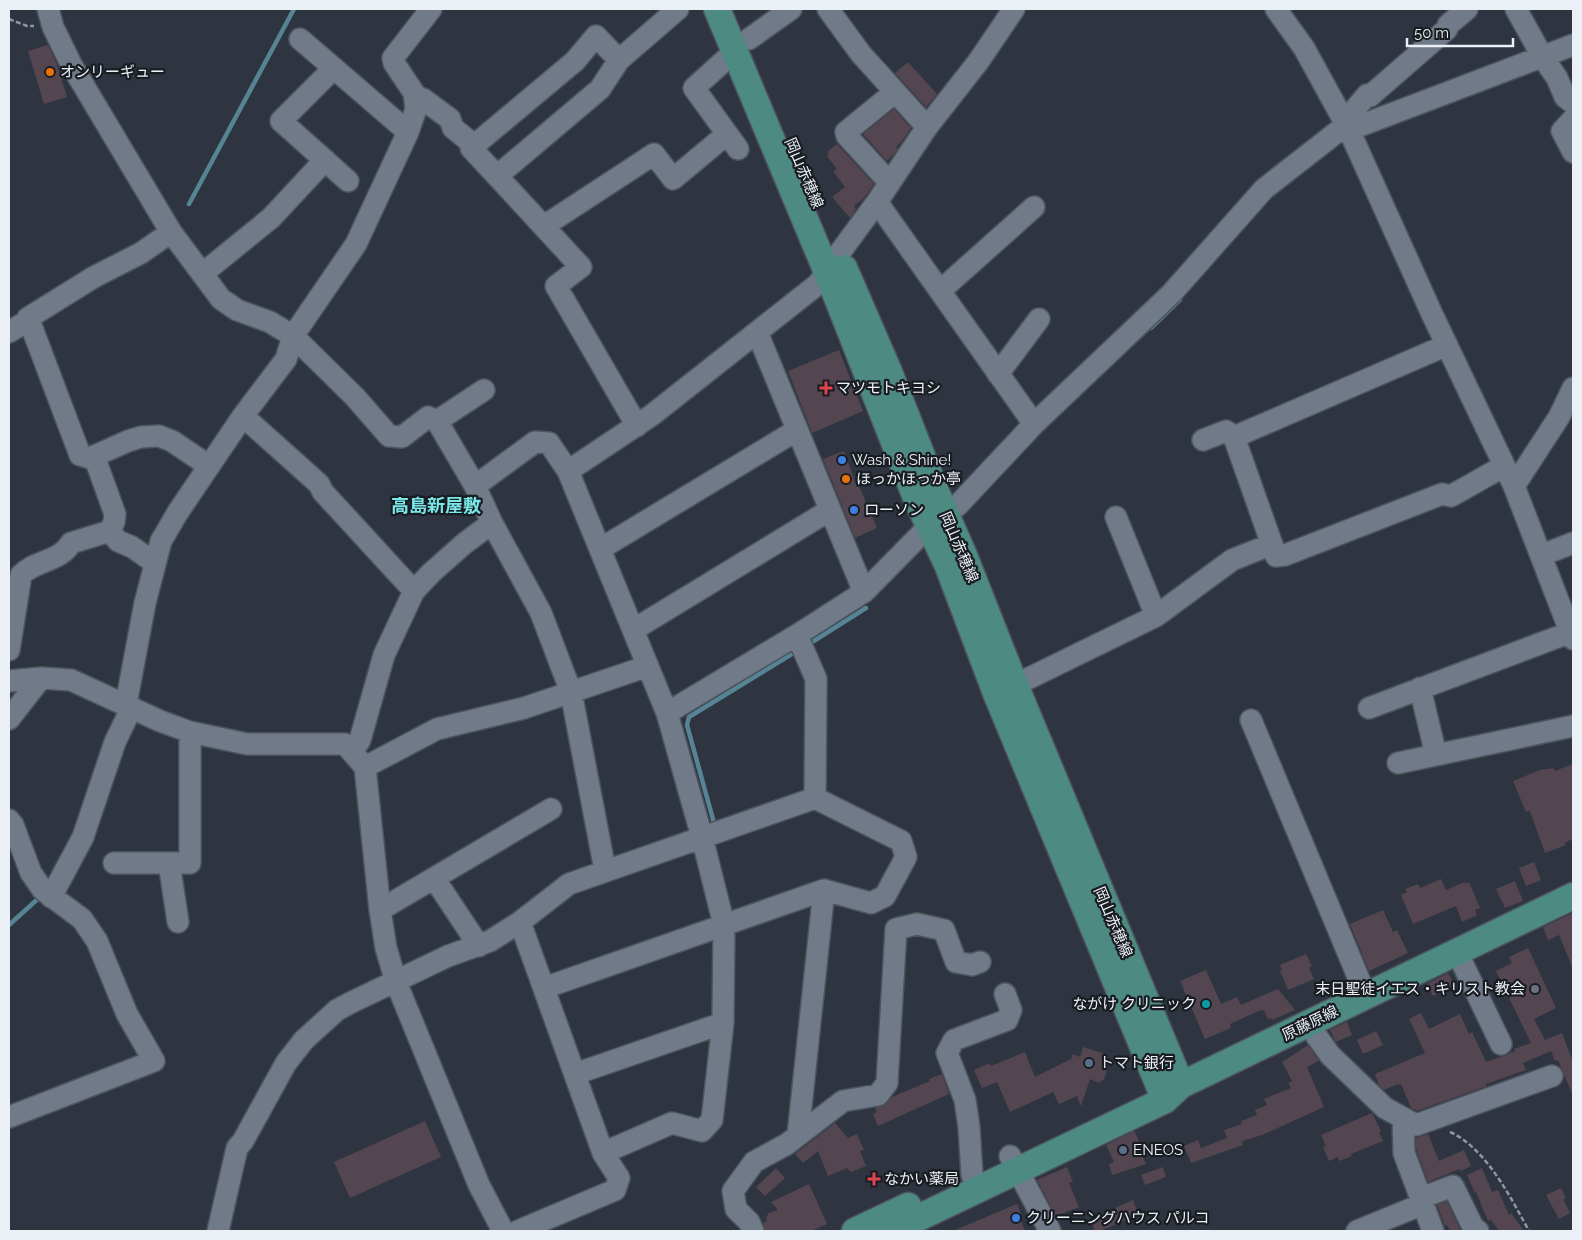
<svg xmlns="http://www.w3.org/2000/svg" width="1582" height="1240" viewBox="0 0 1582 1240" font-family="Raleway,'Noto Sans JP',sans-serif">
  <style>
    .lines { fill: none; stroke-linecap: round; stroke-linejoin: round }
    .stream { stroke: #568494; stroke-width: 4.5 }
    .building { fill: #534650 }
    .minor-casing { stroke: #4d545e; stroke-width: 24 }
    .major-casing { stroke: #4d545e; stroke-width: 29 }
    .path { stroke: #90969f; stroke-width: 2.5; stroke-dasharray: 5 2.5; stroke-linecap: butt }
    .minor { stroke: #717a88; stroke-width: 21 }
    .major { stroke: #4d8a81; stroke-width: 26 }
    .food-dot { fill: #e8710a; stroke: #191d22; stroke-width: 2 }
    .health-dot { fill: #e0444e; stroke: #191d22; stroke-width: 2 }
    .shop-dot { fill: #3f7fe0; stroke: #191d22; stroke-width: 2 }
    .worship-dot { fill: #6b7280; stroke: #191d22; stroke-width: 2 }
    .culture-dot { fill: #0f9aa8; stroke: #191d22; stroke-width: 2 }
    .service-dot { fill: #5c6f8a; stroke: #191d22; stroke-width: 2 }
    .labels { text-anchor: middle; stroke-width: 4.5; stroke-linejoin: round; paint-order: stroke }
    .poi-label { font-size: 15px; fill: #ebf0f7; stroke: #191d22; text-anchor: start }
    .street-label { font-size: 15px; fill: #ebf0f7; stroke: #191d22 }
    .quarter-label { font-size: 18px; font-weight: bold; fill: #79e6e8; stroke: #191d22 }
  </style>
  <rect width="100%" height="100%" fill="#2e3541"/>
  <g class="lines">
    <path class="stream" d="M189,204L294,9
      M1151,328L1180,300
      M809,644L866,608
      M714,823L687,725L689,717L795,652
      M9,925L41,896"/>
  </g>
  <path class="building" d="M48,45L56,62L67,97L44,104L28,51Z
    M908,62L937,94L926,107L895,73Z
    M894,109L911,128L902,141L896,147L898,149L894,154L887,161L863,134Z
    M837,144L874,184L863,199L854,206L856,209L850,218L832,197L845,187L833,171L837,169L827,156L829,154L827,152Z
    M839,350L863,411L812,433L788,371Z
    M844,451L857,487L859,486L877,528L855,538L823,459Z
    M1573,764V839L1564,843L1566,845L1545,853L1530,811L1526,812L1513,781L1540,770L1553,768L1555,771Z
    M1534,862L1541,880L1526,886L1519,868Z
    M1441,879L1446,890L1465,882L1466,884L1469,882L1480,908L1475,910L1477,915L1462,922L1456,906L1413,924L1401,895L1407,892L1405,889L1418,884L1420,888Z
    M1515,881L1523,901L1505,908L1496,889Z
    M1383,910L1393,932L1397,930L1408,953L1369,971L1350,924Z
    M1573,913V969L1559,935L1548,940L1543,927Z
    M1528,948L1556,1008L1534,1019L1545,1040L1562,1033L1573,1062V1096L1558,1060L1555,1061L1551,1051L1523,1063L1526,1070L1486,1084L1487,1086L1417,1111L1411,1108L1401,1084L1399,1085L1398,1084L1384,1090L1379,1085L1375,1074L1425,1053L1409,1019L1421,1013L1429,1029L1460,1014L1469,1034L1472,1032L1486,1062L1506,1055L1515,1051L1514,1049L1531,1043L1496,971L1512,963L1509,957Z
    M1306,954L1312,966L1309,968L1314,979L1288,990L1280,971L1282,970L1280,965Z
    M1206,970L1221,1004L1237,997L1241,1005L1278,989L1295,1010L1272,1020L1271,1018L1268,1019L1264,1010L1261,1011V1010L1230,1024L1231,1028L1205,1039L1180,981Z
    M1448,973L1455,986L1433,996L1427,984Z
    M1347,1022L1352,1035L1336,1042L1330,1030Z
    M1376,1031L1383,1045L1363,1054L1357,1040Z
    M1308,1045L1319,1061L1307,1067L1324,1107L1262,1135L1242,1141L1243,1145L1191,1163L1184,1146L1198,1140L1201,1148L1227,1138L1224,1130L1242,1124L1241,1121L1257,1115L1255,1110L1267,1105L1264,1099L1291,1088L1288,1083L1292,1081L1282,1062Z
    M1083,1047L1108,1055V1068L1104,1079L1099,1083L1090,1079L1081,1106L1077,1096L1059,1104L1053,1092L1010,1112L997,1082L982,1088L974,1070L990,1063L991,1066L1025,1052L1035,1077L1071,1059L1073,1054L1080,1057Z
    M942,1074L949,1094L878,1126L873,1114L877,1112L875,1108L887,1103L892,1097L930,1081L929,1079Z
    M1372,1113L1381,1131L1379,1132L1383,1141L1351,1154L1352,1156L1339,1161L1338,1157L1329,1161L1323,1147L1326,1146L1321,1135Z
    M425,1121L441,1157L350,1198L334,1162Z
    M835,1123L848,1138L857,1134L864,1150L860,1151L866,1166L851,1172L847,1168L828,1176L818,1151L803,1163L795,1154Z
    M1134,1131L1144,1151L1141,1153L1146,1164L1112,1175L1109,1164L1114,1162L1106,1145Z
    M1428,1134L1439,1161L1464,1150L1471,1166L1461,1171L1460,1169L1452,1172L1428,1182L1416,1149V1138Z
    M1067,1167L1073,1182L1069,1183L1079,1207L1056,1216L1037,1180Z
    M1163,1167L1166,1177L1145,1185L1141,1175Z
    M776,1168L785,1178L765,1196L756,1187Z
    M1482,1168L1492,1192L1498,1190L1509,1215L1511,1213L1524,1231H1499L1491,1220L1488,1221L1476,1192L1475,1193L1467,1175Z
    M809,1184L827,1224L811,1231H765L763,1223L767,1221L766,1217L768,1216L767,1214L778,1210L771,1202Z
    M1561,1188L1566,1198L1563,1199L1570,1213L1559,1219L1546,1195Z
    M1133,1200L1139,1215L1100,1231H1095L1090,1219Z
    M1447,1202L1461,1231H1450L1447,1225L1445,1226L1437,1205Z
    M1017,1204L1021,1214L1019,1215L1025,1231H953Z"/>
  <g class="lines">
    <g class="minor-casing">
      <path id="minor" d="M48,9L53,27L72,66L171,232L221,299L237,310L270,322L293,336L355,397L389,436L402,437L428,417L437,421L484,390
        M828,9L861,54L927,127
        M1276,9L1304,48L1349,130L1432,314L1514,486L1573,639
        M1516,9L1542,56L1557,78L1565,97L1573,103
        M300,39L408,132
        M749,39L791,9
        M735,51L694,88L738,149
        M334,68L281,121L348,181
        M415,98L423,99L450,119L453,128L474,145
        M1573,119L1562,131L1573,152
        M1344,122L1367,95L1370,96L1447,29L1448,25L1467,9
        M1349,130L1573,45
        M497,176L471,148L575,61L596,36L619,60
        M890,183L847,136L846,132L895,92
        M877,202L1034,424
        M544,226L654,154L673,179L727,134
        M838,255L877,202L927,127L978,62L1014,9
        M202,274L271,218L325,160
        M940,291L1034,207
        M29,320L80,455L90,458L128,441L141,437L159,436L172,441L209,466
        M9,332L29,320L28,318L94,277L141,253L171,232
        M757,332L864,592
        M998,374L1039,319
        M243,416L319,484L323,492L414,591
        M437,421L475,486L492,523L541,613L571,692L605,870
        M637,426L556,286L581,267L497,176L600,89L619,60L678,9
        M1234,437L1447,345
        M1203,440L1226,431L1234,437L1276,556L1285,555L1442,494L1451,496L1504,466
        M94,456L115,514L114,522L110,531
        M568,471L652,415L818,284L827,272
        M475,486L535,442L549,443L568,471L667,713L702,837L724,925L723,1023L712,1120L702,1131L672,1123L603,1153
        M1514,486L1559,417L1573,388
        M1116,517L1156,616
        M600,549L797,430
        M1542,555L1573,543
        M633,630L830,510
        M9,650L21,575C35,560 60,562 71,543L110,531L118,541L132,547L155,563
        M9,681L41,678L71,680L160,721L190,732L247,744H345L365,767L380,910L386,948L396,982L479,1185L503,1231
        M1015,685L1156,616L1232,560L1272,544
        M1420,688L1436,755
        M126,704L145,603L161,541L178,512L243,416L286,359L293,336L356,244L408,132L416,109L414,93L394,63L393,58L431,9
        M1369,708L1571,632
        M667,713L797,635L864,592L929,526L958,505L1034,424L1171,294L1264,189L1346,125
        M9,719L41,678
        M1251,720L1366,996
        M352,752L360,740L384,655L414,591L431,573L465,543L492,523
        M1398,763L1573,726
        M365,767L437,729L524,708L648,666
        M9,820L13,825L31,873L43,890L82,919L97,941L127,1014L154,1061L9,1117
        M114,863H190V732
        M169,863L178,922
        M434,878L479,946
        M51,897L83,837L115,742L132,707
        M380,910L551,809
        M1457,952L1501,1044
        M544,988L824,890L871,903L885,896L906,857L901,841L815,798L816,679L797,635
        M1308,1024L1330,1055L1385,1108L1416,1125L1552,1076
        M575,1074L723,1023
        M1403,1118L1404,1153L1433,1231
        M798,1135L824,890
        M1010,1156L1050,1231
        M972,1175L969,1127L965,1100L947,1053L954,1040L1007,1020L1011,1010L1005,994
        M1421,1198L1453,1186L1473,1227L1478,1231
        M218,1231L237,1148L243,1141L286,1063L304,1040L337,1010L350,1003L448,956L490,941L520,922L569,884L815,798
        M518,1231L615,1190L619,1178L603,1153L520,922
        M753,1231L749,1222L736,1209L733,1191L754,1162L787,1144L843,1101L878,1095L887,1083L896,929L917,924L944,930L956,962L972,965L980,962
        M1357,1231L1423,1204"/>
    </g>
    <g class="major-casing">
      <path id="major" d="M717,9L827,272L917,500L948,566L996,693L1165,1100
        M844,268L889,372L936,492L963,553L1015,685L1181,1085
        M855,1231L908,1206
        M891,1231L1165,1100L1181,1085L1573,896"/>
    </g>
    <path class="path" d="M9,19L27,26H34
      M1450,1132C1486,1148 1511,1198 1529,1231"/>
    <use href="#minor" class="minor"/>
    <use href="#major" class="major"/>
  </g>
  <g class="food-dot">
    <circle cx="50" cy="72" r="5"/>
    <circle cx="846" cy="479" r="5"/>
  </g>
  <g class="health-dot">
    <path d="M823.5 380.5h5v5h5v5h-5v5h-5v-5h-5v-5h5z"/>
    <path d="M871.5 1171.5h5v5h5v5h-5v5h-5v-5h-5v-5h5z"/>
  </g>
  <g class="shop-dot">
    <circle cx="842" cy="460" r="5"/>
    <circle cx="854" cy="510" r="5"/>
    <circle cx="1016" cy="1218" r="5"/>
  </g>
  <circle class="worship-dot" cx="1535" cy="989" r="5"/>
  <circle class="culture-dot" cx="1206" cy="1004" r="5"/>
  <g class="service-dot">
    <circle cx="1089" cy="1063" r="5"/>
    <circle cx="1123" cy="1150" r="5"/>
  </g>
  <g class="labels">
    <g class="poi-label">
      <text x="60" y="77">オンリーギュー</text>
      <text x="836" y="393">マツモトキヨシ</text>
      <text x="852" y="465">Wash &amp; Shine!</text>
      <text x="856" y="484">ほっかほっか亭</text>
      <text x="864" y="515">ローソン</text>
      <text x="1525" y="994" text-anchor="end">末日聖徒イエス・キリスト教会</text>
      <text x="1196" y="1009" text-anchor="end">ながけ クリニック</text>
      <text x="1099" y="1068">トマト銀行</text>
      <text x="1133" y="1155">ENEOS</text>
      <text x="884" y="1184">なかい薬局</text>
      <text x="1026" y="1223">クリーニングハウス パルコ</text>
    </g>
    <g class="street-label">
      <text transform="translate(804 173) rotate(67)" y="5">岡山赤穂線</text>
      <text transform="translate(959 547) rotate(67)" y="5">岡山赤穂線</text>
      <text transform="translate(1113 922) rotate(67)" y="5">岡山赤穂線</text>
      <text transform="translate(1310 1023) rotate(-26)" y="5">原藤原線</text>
    </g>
    <g class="quarter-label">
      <text x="436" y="512">高島新屋敷</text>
    </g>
  </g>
  <rect width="1582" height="1240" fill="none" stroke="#ebf0f7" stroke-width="20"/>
  <path d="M1407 38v8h106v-8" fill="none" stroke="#ebf0f7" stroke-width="2.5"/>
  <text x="1414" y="38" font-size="15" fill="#ebf0f7" stroke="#191d22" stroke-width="4" paint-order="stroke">50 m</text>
</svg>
